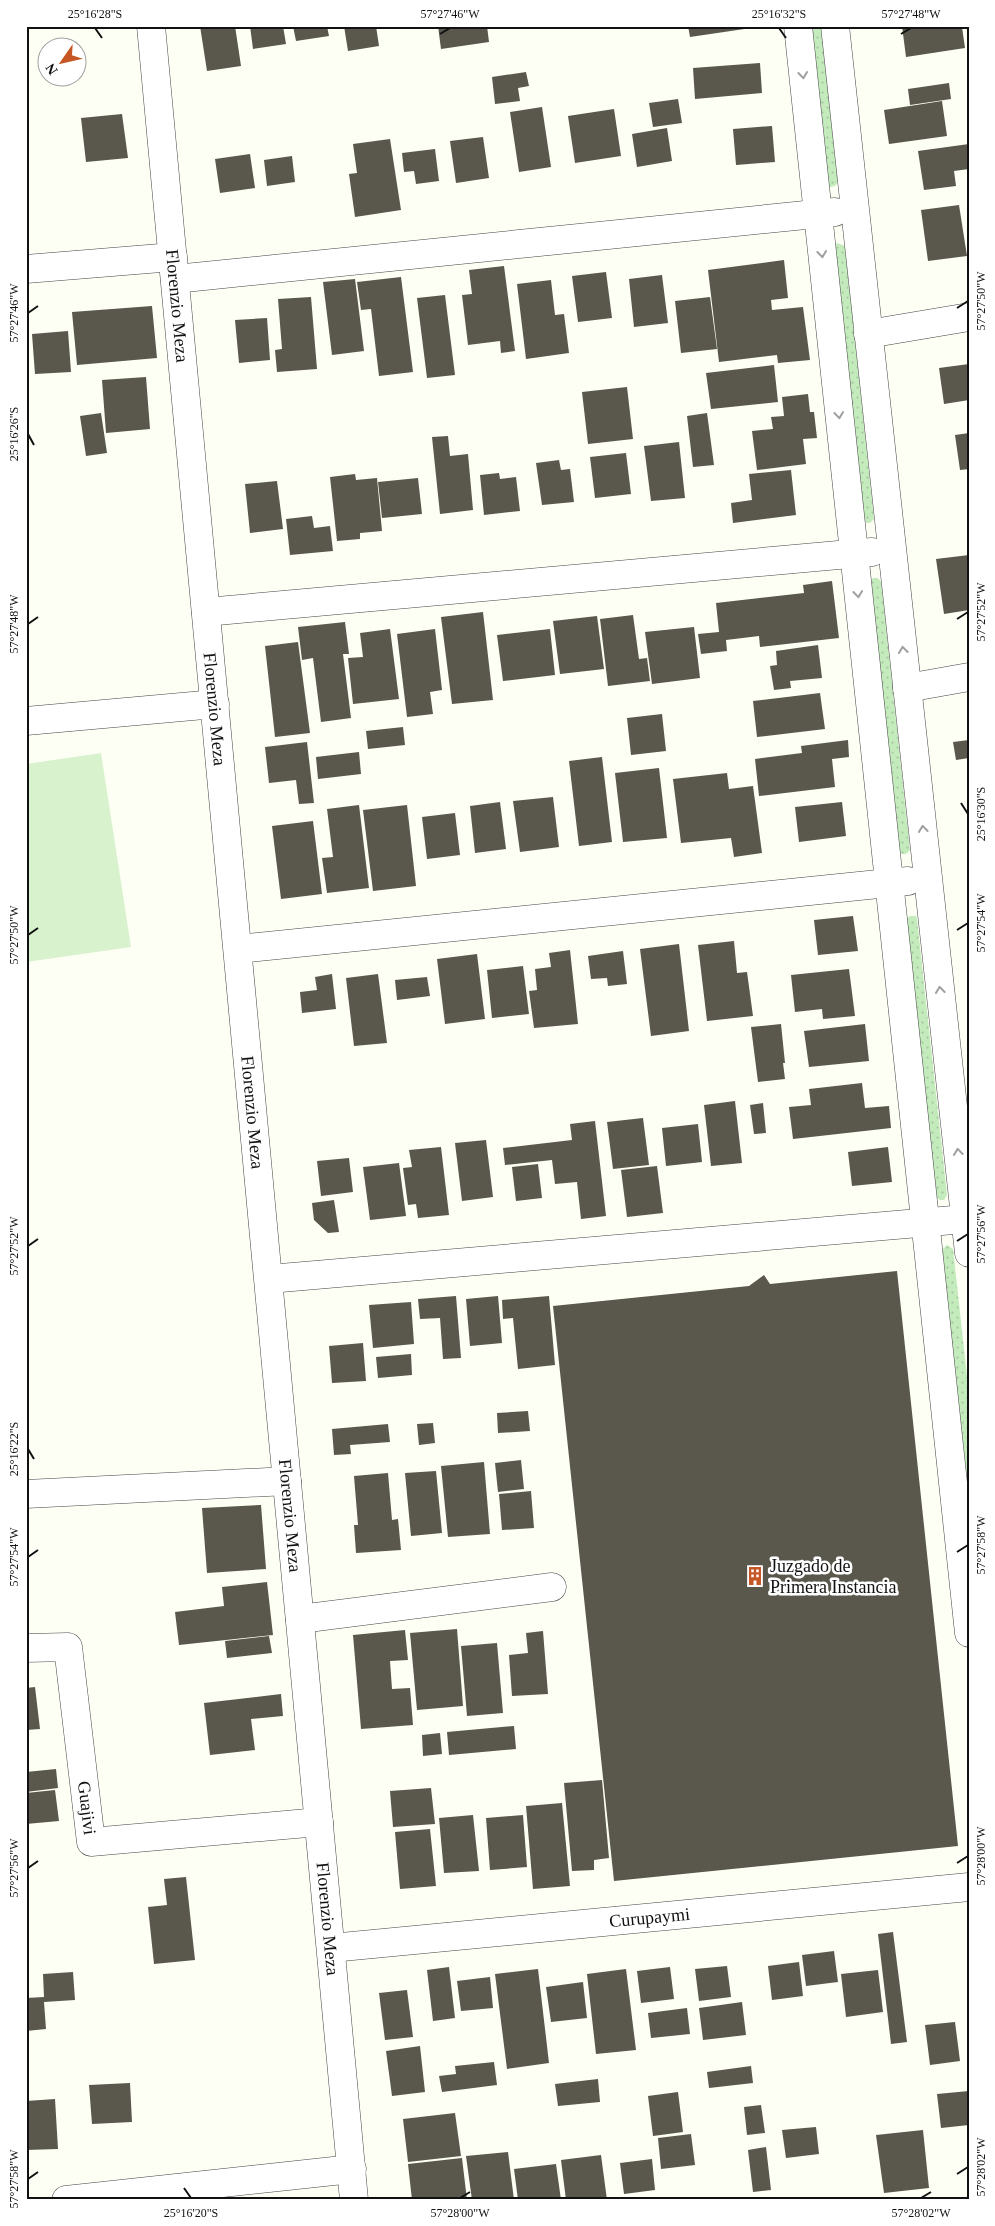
<svg xmlns="http://www.w3.org/2000/svg" width="995" height="2226" viewBox="0 0 995 2226" font-family="Georgia,serif">
  <style>
    .grass { fill: url(#grass-dots) }
    .pitch { fill: #d9f2ce }
    .building { fill: #5a574d }
    .lines { fill: none; stroke-linecap: round; stroke-linejoin: round }
    .minor-casing { stroke: #444; stroke-width: 29 }
    .minor { stroke: #fff; stroke-width: 28 }
    .oneway { stroke: #a0a0a0 }
    .ticks { fill: none; stroke: #111; stroke-width: 2 }
    .labels { text-anchor: middle; stroke-width: 5; stroke-linejoin: round; paint-order: stroke }
    .street-label { font-size: 18px; fill: #111; stroke: #fff }
    .poi-label { font-size: 18px; fill: #111; stroke: #fff; text-anchor: start }
    .neatline { fill: none; stroke: #111; stroke-width: 2 }
    .ticks-label { font-size: 12px; text-anchor: middle; fill: #111 }
  </style>
  <defs>
    <pattern id="grass-dots" width="8" height="8" patternUnits="userSpaceOnUse" patternTransform="scale(1.25)"><rect width="8" height="8" fill="#c4ebbc"/><path d="M2 2h.1M6 6h.1" fill="none" stroke="#a7c8a1" stroke-width="1.8" stroke-linecap="round"/></pattern>
  </defs>
  <rect width="100%" height="100%" fill="#fdfff5"/>
  <path class="grass" d="M810,26H821L838,182L835,186L830,187L828,185Z
    M837,243L845,246L874,519L870,523H867L863,519L835,245Z
    M873,578H877L881,581L910,850L906,854H902L899,850L870,582Z
    M910,916H916L917,919L947,1195L944,1200H940L936,1196L906,920Z
    M947,1245L953,1249L969,1394V1497L942,1250Z"/>
  <path class="pitch" d="M101,753L131,947L26,962V764Z"/>
  <path class="building" d="M200,26H235L241,66L207,71Z
    M250,26H283L286,44L253,49Z
    M293,26H327L329,36L296,41Z
    M344,26H376L379,46L348,51Z
    M438,26H487L489,42L441,49Z
    M688,26H758V27L690,37Z
    M902,26H949V29L962,27L965,48L906,57Z
    M760,63L762,93L695,99L693,68Z
    M526,72L529,86L518,88L520,101L495,104L492,77Z
    M949,83L951,99L910,105L908,89Z
    M678,99L682,123L653,127L649,103Z
    M942,101L947,136L889,144L884,110Z
    M542,107L551,167L519,172L510,112Z
    M614,109L621,156L575,163L568,116Z
    M122,114L128,158L86,162L81,118Z
    M772,126L775,162L736,165L733,129Z
    M667,128L672,161L637,167L632,134Z
    M483,137L489,178L456,183L450,141Z
    M390,139L401,210L355,217L349,174L357,173L353,144Z
    M969,144V169L954,171L956,186L924,190L918,151Z
    M435,149L439,181L416,184L414,171L404,172L402,153Z
    M250,154L255,188L220,193L215,159Z
    M292,156L295,182L267,186L264,160Z
    M959,205L967,256L928,261L921,210Z
    M784,260L788,298L771,300L772,310L803,307L810,360L778,363L777,355L719,362L708,270Z
    M504,266L515,351L501,353L500,341L468,345L462,295L472,294L469,270Z
    M606,272L612,318L578,322L572,276Z
    M662,275L668,323L634,327L629,279Z
    M401,277L413,372L379,376L371,309L361,310L357,282Z
    M355,279L364,351L332,355L323,282Z
    M551,280L555,315L564,314L569,353L526,359L517,284Z
    M445,295L455,375L427,378L417,298Z
    M311,297L317,369L277,372L275,350L282,349L278,299Z
    M710,297L717,349L681,353L675,301Z
    M152,306L157,358L77,365L72,312Z
    M267,318L270,360L239,363L235,320Z
    M68,331L71,372L35,374L32,334Z
    M969,364V400L944,404L939,368Z
    M774,365L778,402L711,409L706,373Z
    M146,377L150,429L106,433L102,380Z
    M627,387L633,439L588,444L582,392Z
    M808,394L810,412H814L817,438L803,439L806,464L757,470L752,431L773,429L771,417L784,416L782,397Z
    M101,413L107,453L86,456L80,416Z
    M707,413L714,465L693,467L687,416Z
    M969,433V469L960,470L955,435Z
    M448,436L450,456L468,454L473,510L440,514L432,437Z
    M679,442L685,498L651,501L644,446Z
    M626,453L631,494L595,498L590,457Z
    M559,460L561,470L570,469L574,502L542,505L536,463Z
    M791,470L796,515L733,523L731,503L752,500L749,474Z
    M499,473L500,479L516,477L520,511L484,515L480,475Z
    M355,474L356,480L377,478L382,531L360,533V539L337,541L330,477Z
    M418,478L422,514L382,518L378,482Z
    M277,481L283,529L250,533L245,484Z
    M312,516L314,528L330,526L333,551L290,555L286,519Z
    M969,555V610L944,614L936,559Z
    M832,581L839,638L760,647L759,636L726,640L727,651L701,654L698,634L719,632L716,603L804,593L803,585Z
    M483,612L493,700L452,704L441,617Z
    M633,615L639,659L647,658L650,681L608,686L600,619Z
    M597,616L604,669L560,674L553,621Z
    M345,622L349,654H343L351,718L321,722L313,658L302,660L298,627Z
    M694,627L700,678L652,684L645,632Z
    M390,629L399,699L353,704L348,658L363,657L360,633Z
    M435,629L442,690L430,692L433,714L407,717L397,634Z
    M550,629L555,675L503,681L497,635Z
    M298,642L310,733L275,737L265,646Z
    M818,645L822,678L790,681L791,688L774,690L770,666L777,665L776,651Z
    M820,693L825,729L757,737L753,701Z
    M662,714L666,751L631,755L627,718Z
    M403,727L405,745L368,749L366,731Z
    M848,740L849,757L832,759L835,787L759,796L755,759L802,753L801,746Z
    M969,740V758L956,760L953,742Z
    M307,742L314,803L299,804L296,780L269,783L265,747Z
    M359,752L361,774L318,779L316,757Z
    M602,757L612,842L579,846L569,761Z
    M659,768L667,838L623,842L615,773Z
    M727,773L729,789L753,786L762,853L734,857L731,838L681,843L673,779Z
    M553,797L559,847L520,852L513,801Z
    M500,802L506,849L475,853L470,806Z
    M842,802L846,836L799,842L795,807Z
    M359,805L369,888L327,893L322,858L333,857L327,809Z
    M407,805L416,886L373,891L363,810Z
    M455,813L460,855L427,859L422,817Z
    M313,821L322,894L281,899L272,826Z
    M853,916L858,951L818,955L814,920Z
    M734,941L737,973L747,972L753,1016L707,1021L698,945Z
    M679,944L689,1031L651,1036L640,949Z
    M570,950L578,1024L534,1028L529,991L537,990L535,969L551,967L549,953Z
    M623,951L627,984L608,986L607,978L591,979L588,956Z
    M477,954L485,1019L445,1024L437,959Z
    M523,966L529,1014L492,1018L487,970Z
    M849,969L855,1016L823,1019L822,1009L795,1012L791,975Z
    M332,974L336,1009L302,1013L300,992L317,990L315,977Z
    M378,974L387,1043L354,1046L346,978Z
    M427,977L430,996L397,1000L395,980Z
    M781,1024L785,1063H783L785,1079L758,1082L751,1027Z
    M865,1024L869,1061L809,1067L804,1031Z
    M862,1083L865,1108L889,1106L891,1128L793,1139L789,1107L811,1105L809,1089Z
    M735,1101L742,1163L711,1166L704,1105Z
    M763,1103L766,1133L754,1134L750,1105Z
    M643,1118L649,1165L613,1169L607,1122Z
    M595,1121L606,1216L581,1219L577,1182L555,1184L552,1160L505,1165L503,1148L572,1140L570,1124Z
    M698,1124L702,1162L666,1166L662,1128Z
    M486,1140L493,1197L462,1201L455,1143Z
    M441,1147L449,1215L418,1218L416,1204L408,1205L403,1168L412,1167L409,1150Z
    M888,1147L892,1182L852,1186L848,1152Z
    M349,1158L353,1192L321,1196L317,1161Z
    M399,1163L406,1216L370,1220L363,1167Z
    M538,1164L542,1198L516,1201L512,1167Z
    M657,1166L663,1213L627,1217L621,1170Z
    M334,1200L339,1232L328,1233L314,1220L312,1203Z
    M897,1271L958,1846L614,1881L553,1306L749,1286L764,1275L770,1284Z
    M456,1296L461,1358L443,1359L440,1318L420,1319L418,1299Z
    M498,1296L502,1343L470,1346L466,1299Z
    M549,1296L555,1365L518,1369L513,1318L503,1319L502,1300Z
    M411,1302L414,1344L373,1348L369,1305Z
    M363,1343L366,1381L332,1383L329,1346Z
    M411,1354L412,1375L378,1378L376,1357Z
    M528,1411L530,1431L498,1433L497,1413Z
    M433,1423L435,1443L419,1445L417,1424Z
    M388,1424L390,1442L350,1445L351,1454L334,1455L332,1429Z
    M521,1460L524,1489L498,1492L495,1463Z
    M484,1462L490,1534L448,1537L441,1466Z
    M436,1471L442,1533L411,1536L405,1473Z
    M388,1473L392,1520L398,1519L401,1550L356,1553L354,1525H358L354,1476Z
    M531,1491L534,1528L502,1530L499,1494Z
    M261,1505L266,1569L207,1573L202,1508Z
    M267,1582L273,1635L179,1645L175,1612L224,1606L222,1587Z
    M457,1629L463,1706L417,1710L410,1633Z
    M405,1630L408,1660L390,1661L392,1689L410,1688L413,1725L361,1729L353,1635Z
    M543,1631L548,1694L512,1696L509,1655L528,1653L526,1633Z
    M269,1636L272,1653L227,1658L225,1641Z
    M497,1643L503,1713L467,1716L461,1646Z
    M35,1687L40,1729L26,1730V1688Z
    M281,1694L283,1716L251,1719L255,1750L210,1755L204,1703Z
    M514,1726L516,1749L449,1755L447,1732Z
    M440,1733L442,1754L423,1756L422,1735Z
    M56,1769L58,1788L26,1792V1772Z
    M602,1780L609,1858L594,1860V1870L572,1871L564,1783Z
    M431,1788L435,1824L393,1827L390,1791Z
    M55,1790L59,1821L26,1824V1793Z
    M562,1803L570,1886L533,1889L526,1806Z
    M473,1815L479,1871L444,1873L439,1818Z
    M523,1815L527,1867L490,1870L486,1818Z
    M430,1829L436,1886L400,1889L395,1832Z
    M186,1877L195,1960L154,1964L148,1907L167,1905L164,1879Z
    M893,1932L907,2042L891,2044L878,1934Z
    M834,1951L838,1982L806,1986L802,1955Z
    M799,1962L803,1996L772,2000L768,1966Z
    M727,1966L731,1997L699,2001L695,1969Z
    M449,1967L455,2018L433,2021L427,1970Z
    M670,1967L674,1999L641,2003L637,1971Z
    M538,1969L549,2063L507,2069L495,1974Z
    M626,1969L636,2050L596,2054L587,1974Z
    M878,1970L883,2012L846,2017L841,1974Z
    M73,1972L75,2000L44,2002L46,2029L26,2031V1998L44,1997L43,1974Z
    M490,1977L493,2008L461,2011L457,1981Z
    M583,1982L587,2018L551,2022L546,1987Z
    M407,1990L413,2037L385,2040L379,1993Z
    M742,2002L746,2035L703,2040L699,2008Z
    M687,2008L690,2034L651,2038L648,2013Z
    M955,2022L960,2061L930,2065L925,2025Z
    M420,2046L425,2092L392,2096L386,2051Z
    M494,2062L497,2085L442,2092L439,2076L456,2074L455,2066Z
    M751,2066L753,2083L709,2088L707,2072Z
    M598,2079L600,2102L558,2106L555,2084Z
    M130,2083L132,2122L92,2124L89,2085Z
    M969,2091V2125L941,2128L937,2094Z
    M678,2092L683,2132L653,2136L648,2096Z
    M55,2099L58,2149L26,2150V2101Z
    M761,2105L765,2133L747,2135L744,2107Z
    M455,2113L461,2156L408,2162L403,2119Z
    M816,2127L819,2154L786,2158L782,2130Z
    M923,2130L929,2188L884,2193L876,2135Z
    M691,2134L695,2165L661,2169L658,2138Z
    M766,2147L771,2190L753,2192L748,2150Z
    M508,2152L514,2200H472L466,2156Z
    M601,2155L607,2200H566L561,2160Z
    M462,2158L467,2200H412L408,2164Z
    M652,2159L655,2190L624,2194L620,2163Z
    M556,2164L561,2200H518L514,2169Z"/>
  <g class="lines">
    <g class="minor-casing">
      <g id="minor">
        <path id="s1" d="M151,26L354,2200"/>
        <path d="M798,26L969,1633"/>
        <path d="M835,26L969,1253"/>
        <path d="M26,269L173,257"/>
        <path d="M175,279L835,212"/>
        <path d="M868,334L969,317"/>
        <path d="M206,612L872,552"/>
        <path d="M907,688L969,677"/>
        <path d="M26,721L215,704"/>
        <path d="M238,949L908,881"/>
        <path d="M269,1279L965,1219"/>
        <path d="M26,1494L287,1481"/>
        <path d="M300,1619L552,1587"/>
        <path id="s2" d="M26,1648L68,1647L91,1842L319,1822"/>
        <path id="s3" d="M331,1948L969,1887"/>
        <path d="M66,2200L352,2169"/>
      </g>
    </g>
    <use href="#minor" class="minor"/>
  </g>
  <defs><path id="oneway-chevron" d="M-2-3.5L2.5 0L-2 3.5" fill="none" stroke-width="1.6" stroke-linecap="round" stroke-linejoin="round" transform="scale(1.25)"/></defs>
  <g class="oneway">
    <use href="#oneway-chevron" transform="translate(803 75) rotate(84)"/>
    <use href="#oneway-chevron" transform="translate(822 254) rotate(84)"/>
    <use href="#oneway-chevron" transform="translate(839 415) rotate(84)"/>
    <use href="#oneway-chevron" transform="translate(858 594) rotate(84)"/>
    <use href="#oneway-chevron" transform="translate(903 650) rotate(-96)"/>
    <use href="#oneway-chevron" transform="translate(923 829) rotate(-96)"/>
    <use href="#oneway-chevron" transform="translate(940 990) rotate(-96)"/>
    <use href="#oneway-chevron" transform="translate(958 1152) rotate(-96)"/>
  </g>
  <path class="ticks" d="M95,28L102,38M779,28L786,38M440,34L450,28M901,34L911,28M957,308L968,301M28,313L38,306M28,434L34,445M957,619L968,612M28,624L38,617M961,803L968,814M957,930L968,923M28,935L38,928M957,1241L968,1234M28,1246L38,1239M28,1449L34,1459M957,1552L968,1545M28,1557L38,1550M957,1863L968,1856M28,1868L38,1861M957,2174L968,2167M28,2179L38,2172M184,2188L191,2198M460,2198L470,2192M921,2198L931,2192"/>
  <defs>
    <g id="building-bare" transform="scale(1.5)"><path d="M-4-6H4V6H1V3H-1V6H-4ZM-2.5-4.3h1.7v1.8h-1.7ZM.8-4.3h1.7v1.8H.8ZM-2.5-1h1.7V.8h-1.7ZM.8-1h1.7V.8H.8Z" fill="#c65624" stroke="#fff" stroke-width="2.5" paint-order="stroke"/></g>
  </defs>
  <g fill-rule="evenodd">
    <use href="#building-bare" x="755" y="1576"/>
  </g>
  <g class="labels">
    <g class="street-label">
      <text dy="6" stroke="none"><textPath href="#s1" startOffset="281">Florenzio Meza</textPath></text>
      <text dy="6" stroke="none"><textPath href="#s1" startOffset="686">Florenzio Meza</textPath></text>
      <text dy="6" stroke="none"><textPath href="#s1" startOffset="1091">Florenzio Meza</textPath></text>
      <text dy="6" stroke="none"><textPath href="#s1" startOffset="1496">Florenzio Meza</textPath></text>
      <text dy="6" stroke="none"><textPath href="#s2" startOffset="204">Guajivi</textPath></text>
      <text dy="6" stroke="none"><textPath href="#s3" startOffset="320">Curupaymi</textPath></text>
      <text dy="6" stroke="none"><textPath href="#s1" startOffset="1901">Florenzio Meza</textPath></text>
    </g>
    <g class="poi-label">
      <text x="770" y="1572">Juzgado de<tspan x="770" dy="21">Primera Instancia</tspan></text>
    </g>
  </g>
  <rect width="995" height="2226" fill="none" stroke="#ffffff" stroke-width="55"/>
  <g transform="translate(62 62) rotate(236)"><circle r="24" fill="#ffffff" stroke="#a0a0a0"/>
  <path d="M0-4L9 19L0 12L-9 19Z" fill="#c65624"/>
  <text y="-8" font-size="14" font-weight="bold" text-anchor="middle" fill="#111111">N</text>
  </g>
  <rect x="28" y="28" width="940" height="2170" class="neatline"/>
  <g class="ticks-label">
    <text x="95" y="18">25°16'28"S</text>
    <text x="450" y="18">57°27'46"W</text>
    <text x="779" y="18">25°16'32"S</text>
    <text x="911" y="18">57°27'48"W</text>
    <text transform="translate(981 301) rotate(-90)" y="4">57°27'50"W</text>
    <text transform="translate(14 313) rotate(-90)" y="4">57°27'46"W</text>
    <text transform="translate(14 434) rotate(-90)" y="4">25°16'26"S</text>
    <text transform="translate(981 612) rotate(-90)" y="4">57°27'52"W</text>
    <text transform="translate(14 624) rotate(-90)" y="4">57°27'48"W</text>
    <text transform="translate(981 814) rotate(-90)" y="4">25°16'30"S</text>
    <text transform="translate(981 923) rotate(-90)" y="4">57°27'54"W</text>
    <text transform="translate(14 935) rotate(-90)" y="4">57°27'50"W</text>
    <text transform="translate(981 1234) rotate(-90)" y="4">57°27'56"W</text>
    <text transform="translate(14 1246) rotate(-90)" y="4">57°27'52"W</text>
    <text transform="translate(14 1449) rotate(-90)" y="4">25°16'22"S</text>
    <text transform="translate(981 1545) rotate(-90)" y="4">57°27'58"W</text>
    <text transform="translate(14 1557) rotate(-90)" y="4">57°27'54"W</text>
    <text transform="translate(981 1856) rotate(-90)" y="4">57°28'00"W</text>
    <text transform="translate(14 1868) rotate(-90)" y="4">57°27'56"W</text>
    <text transform="translate(981 2167) rotate(-90)" y="4">57°28'02"W</text>
    <text transform="translate(14 2179) rotate(-90)" y="4">57°27'58"W</text>
    <text x="191" y="2217">25°16'20"S</text>
    <text x="460" y="2217">57°28'00"W</text>
    <text x="921" y="2217">57°28'02"W</text>
  </g>
</svg>
